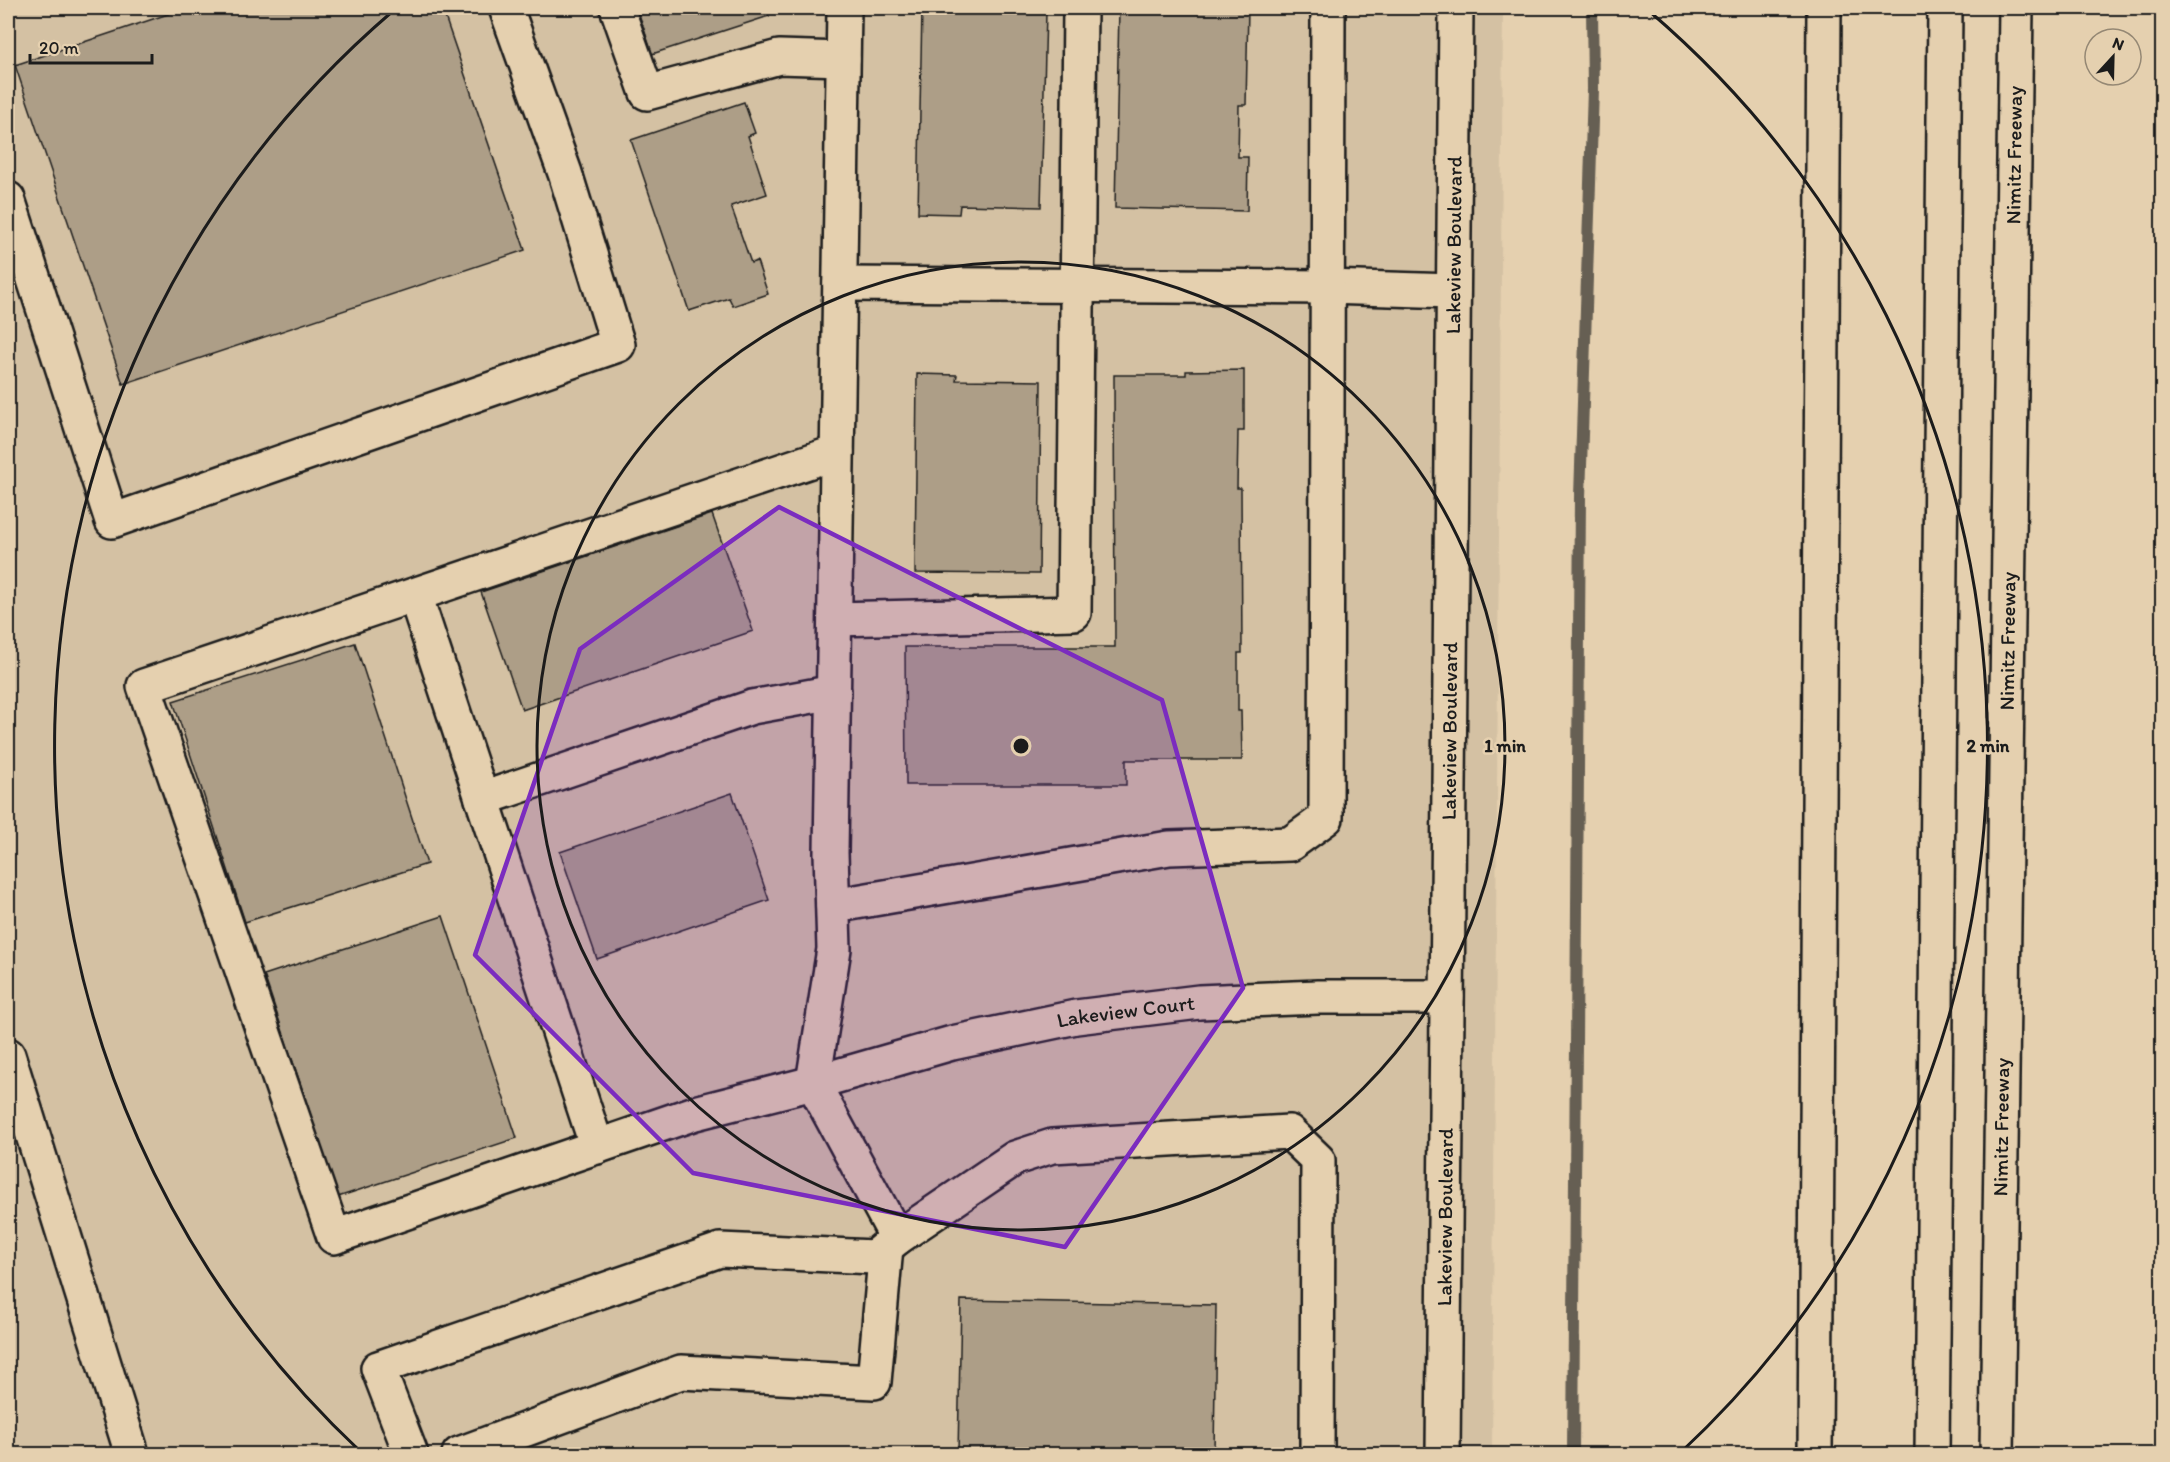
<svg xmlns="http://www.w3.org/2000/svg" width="2170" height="1462" viewBox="0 0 2170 1462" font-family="Itim,sans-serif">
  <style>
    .built { fill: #d4c1a3 }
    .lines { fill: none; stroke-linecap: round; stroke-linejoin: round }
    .stream { stroke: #665f53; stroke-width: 12 }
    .building { fill: #ad9e87; stroke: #1c1c1c; stroke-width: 1.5 }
    .minor-casing { stroke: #1c1c1c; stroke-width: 38 }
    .highway-casing { stroke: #1c1c1c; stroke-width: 38 }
    .minor { stroke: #e5d0af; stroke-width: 33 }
    .highway { stroke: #e5d0af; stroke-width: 33 }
    .marked { fill: #7b2cbf; fill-opacity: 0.2; stroke: #7b2cbf; stroke-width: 4.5; stroke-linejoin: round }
    .ring { fill: none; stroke: #1c1c1c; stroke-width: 3 }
    .labels { text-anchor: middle; stroke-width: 5; stroke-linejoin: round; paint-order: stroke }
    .street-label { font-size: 21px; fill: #1c1c1c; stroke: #e5d0af }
    .centre { fill: #1c1c1c; stroke: #e5d0af; stroke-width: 3 }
    .ring-label { font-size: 18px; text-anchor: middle; font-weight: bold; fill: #1c1c1c; stroke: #e5d0af; stroke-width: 5; stroke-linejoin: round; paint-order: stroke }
  </style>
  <rect width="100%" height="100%" fill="#e5d0af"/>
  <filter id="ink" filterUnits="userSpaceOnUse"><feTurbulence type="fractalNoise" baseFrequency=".0167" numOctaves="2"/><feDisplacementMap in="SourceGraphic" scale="12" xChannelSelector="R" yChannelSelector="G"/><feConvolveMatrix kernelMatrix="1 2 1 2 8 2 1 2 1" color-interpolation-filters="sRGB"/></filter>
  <g filter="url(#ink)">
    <path class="built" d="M8,8H1503L1492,1454H8Z"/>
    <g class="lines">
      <path class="stream" d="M1573,1454L1580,497L1593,89L1592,8"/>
    </g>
    <path class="building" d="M186,8H442L525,250L123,384L15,65Z
      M637,8H766L769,16L652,54Z
      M1119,8H1248L1246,105H1239L1238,157H1248L1247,211L1115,208Z
      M922,9L1046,12L1041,207L960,205L959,214L918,213Z
      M744,102L755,133L748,136L767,194L731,206L751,263L757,261L768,294L733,306L729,298L689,311L631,140Z
      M1244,370V431H1238L1237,488H1241L1242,653H1238V711H1241L1242,760H1126V785H906L905,647H1115L1114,375H1186V371Z
      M917,374L957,375L956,380L1041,381L1039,574L915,573Z
      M712,514L753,631L522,710L481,592Z
      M355,643L427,864L245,922L173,701Z
      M732,793L769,900L597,959L560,852Z
      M443,916L517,1138L338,1197L264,975Z
      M961,1300L1216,1305L1214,1454H958Z"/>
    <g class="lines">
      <g class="minor-casing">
        <g id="minor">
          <path d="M617,8L647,93L779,57L843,59"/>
          <path d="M8,199L112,521L618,345L565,173L506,8"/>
          <path d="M840,284L1327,287L1453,291"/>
          <path id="s1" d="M837,452L144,686L334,1237L695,1113L813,1083L952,1043L1076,1017L1199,1002L1318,997H1447"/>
          <path d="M415,595L597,1147"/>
          <path d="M835,619L1074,613L1080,8"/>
          <path d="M482,799L752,707L834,692"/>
          <path d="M833,906L1169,848L1290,844L1326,818L1328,8"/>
          <path d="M8,1055L132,1454"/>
          <path d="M897,1238L1015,1158L1052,1146L1289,1132L1318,1160L1317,1454"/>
          <path d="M411,1454L378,1368L720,1250L874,1257L897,1238L813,1083L834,949L831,853L844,8"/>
          <path d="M459,1454L681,1372L874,1382L886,1247"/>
          <path id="s2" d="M1443,1454L1456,8"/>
        </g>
      </g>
      <g class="highway-casing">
        <g id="highway">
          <path d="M1815,1454L1824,8"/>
          <path d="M1932,1454L1945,8"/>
          <path id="s3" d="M1997,1454L2016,8"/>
        </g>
      </g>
      <use href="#minor" class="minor"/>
      <use href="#highway" class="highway"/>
    </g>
  </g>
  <path class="marked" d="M779,507L1162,700L1243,988L1065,1247L693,1173L475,955L580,649Z"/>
  <g class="ring">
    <circle cx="1021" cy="746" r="484"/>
    <path d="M362 1453A967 967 0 0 1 393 11M1649 11A967 967 0 0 1 1680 1453"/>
  </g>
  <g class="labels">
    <g class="street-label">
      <text dy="7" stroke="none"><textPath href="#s3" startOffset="1299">Nimitz Freeway</textPath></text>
      <text dy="7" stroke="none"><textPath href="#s2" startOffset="1209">Lakeview Boulevard</textPath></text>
      <text dy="7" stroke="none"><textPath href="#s3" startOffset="813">Nimitz Freeway</textPath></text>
      <text dy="7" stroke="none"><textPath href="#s2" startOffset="723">Lakeview Boulevard</textPath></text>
      <text dy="7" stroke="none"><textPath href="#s1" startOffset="2139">Lakeview Court</textPath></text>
      <text dy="7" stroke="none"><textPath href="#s3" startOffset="327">Nimitz Freeway</textPath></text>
      <text dy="7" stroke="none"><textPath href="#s2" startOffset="237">Lakeview Boulevard</textPath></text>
    </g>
  </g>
  <circle cx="1021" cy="746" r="9" class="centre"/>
  <g class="ring-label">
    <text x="1505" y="752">1 min</text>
    <text x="1988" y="752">2 min</text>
  </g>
  <rect width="2170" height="1462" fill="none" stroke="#e5d0af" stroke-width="30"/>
  <rect x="15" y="15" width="2140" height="1432" fill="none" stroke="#1c1c1c" stroke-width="2" filter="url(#ink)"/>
  <g transform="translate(2113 57) rotate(22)"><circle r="28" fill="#e5d0af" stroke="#958874" stroke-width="1.5"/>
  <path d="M0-4.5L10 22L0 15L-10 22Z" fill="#1c1c1c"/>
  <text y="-9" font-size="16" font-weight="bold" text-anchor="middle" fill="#1c1c1c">N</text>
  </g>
  <path d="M30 54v9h122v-9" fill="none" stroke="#1c1c1c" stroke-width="3"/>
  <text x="39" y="54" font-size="18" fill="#1c1c1c" stroke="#e5d0af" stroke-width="4.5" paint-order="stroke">20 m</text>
</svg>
